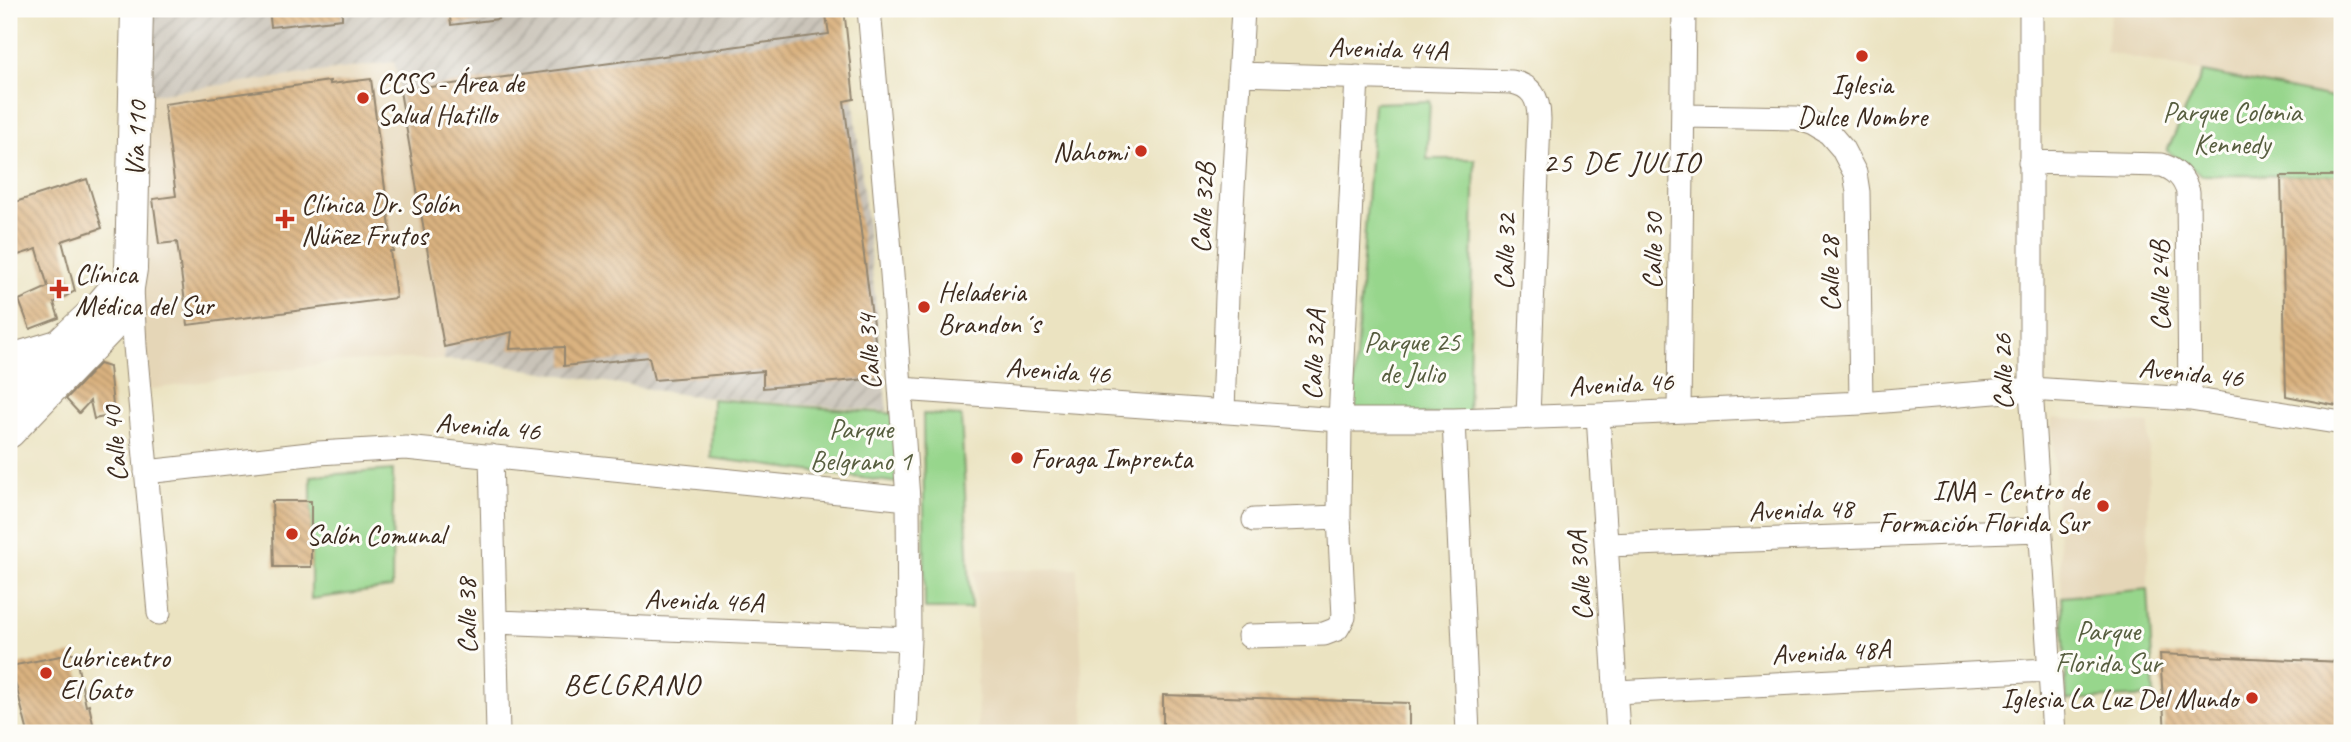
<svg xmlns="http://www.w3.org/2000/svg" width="2351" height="742" viewBox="0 0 2351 742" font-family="Caveat,sans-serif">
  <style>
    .built { fill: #e5d6b7 }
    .industrial { fill: url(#industrial-furrows) }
    .green { fill: #97d68c; stroke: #698055; stroke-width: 2 }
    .building { fill: url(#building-back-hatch) }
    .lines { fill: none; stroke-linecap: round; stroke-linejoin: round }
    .street-casing { stroke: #938670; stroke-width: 25 }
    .secondary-casing { stroke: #938670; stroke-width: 34 }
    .street { stroke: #fff; stroke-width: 23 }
    .secondary { stroke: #fff; stroke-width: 32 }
    .poi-dot { fill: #c8321e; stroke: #fdfcf7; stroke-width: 2.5 }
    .labels { text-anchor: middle; stroke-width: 6; stroke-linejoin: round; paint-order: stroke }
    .street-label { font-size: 28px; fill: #3b2a1e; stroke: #fdfcf7 }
    .poi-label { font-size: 28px; fill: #3b2a1e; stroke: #fdfcf7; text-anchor: start }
    .park-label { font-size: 28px; fill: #575e3f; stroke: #fdfcf7 }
    .neighbourhood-label { font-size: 30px; letter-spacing: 2px; fill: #3b2a1e; stroke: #fdfcf7 }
  </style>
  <defs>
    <pattern id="industrial-furrows" width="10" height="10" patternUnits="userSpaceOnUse" patternTransform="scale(1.75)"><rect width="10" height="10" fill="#c9c3b8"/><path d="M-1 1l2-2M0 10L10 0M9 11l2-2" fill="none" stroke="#a49f95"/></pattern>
    <pattern id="building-back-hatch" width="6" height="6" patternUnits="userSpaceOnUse" patternTransform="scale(1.75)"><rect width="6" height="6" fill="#dab280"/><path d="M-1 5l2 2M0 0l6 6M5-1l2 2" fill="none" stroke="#b29168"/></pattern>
  </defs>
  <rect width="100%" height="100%" fill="#fdfcf7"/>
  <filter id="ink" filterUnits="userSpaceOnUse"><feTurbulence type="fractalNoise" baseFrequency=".0143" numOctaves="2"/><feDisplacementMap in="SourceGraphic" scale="14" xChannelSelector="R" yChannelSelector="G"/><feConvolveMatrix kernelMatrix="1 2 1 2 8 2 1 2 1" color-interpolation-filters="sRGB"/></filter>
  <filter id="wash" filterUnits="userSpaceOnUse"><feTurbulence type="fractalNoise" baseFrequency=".00686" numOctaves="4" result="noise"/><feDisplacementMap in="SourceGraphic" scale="28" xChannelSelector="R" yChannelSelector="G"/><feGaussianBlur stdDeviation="1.57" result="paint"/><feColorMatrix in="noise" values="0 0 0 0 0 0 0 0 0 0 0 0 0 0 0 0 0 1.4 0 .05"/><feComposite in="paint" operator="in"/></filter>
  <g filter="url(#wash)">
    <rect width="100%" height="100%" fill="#ebe3c1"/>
    <path class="built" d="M2112,9H2342V52L2333,98L2105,52Z
      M394,62L444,347V360L409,359L328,363L146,390L141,296L148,252L146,95Z
      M2052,418L2149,424L2148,589L2062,597Z
      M1077,568L1085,733H978L975,571Z"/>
    <path class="industrial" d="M149,9H844L887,411L686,395L475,361L444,360V346L394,62L146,95Z"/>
    <path class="green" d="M2342,52V176L2202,175L2167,151L2203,72L2333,98Z
      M1430,101L1427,159H1475L1468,415L1352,414L1374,103Z
      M712,399L899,414V483L711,458Z
      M923,414L961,416L971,609H925Z
      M393,470L392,588L311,599V476Z
      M2148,589L2154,696L2067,700L2062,597Z"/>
    <g id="blocks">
      <path class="building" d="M269,9H342V19L271,27Z
        M449,9H498V19L451,25Z
        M825,9H844L854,99L844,101L880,378L763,388V371L654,380L649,357L564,366V347L510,349L512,332L444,347L400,91L829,34Z
        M371,79L393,251H390L396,298L188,325L177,242L159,244L153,199L176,196L164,104L330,81V84Z
        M2281,176H2342V407L2286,396Z
        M87,179L102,228L62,241L75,291L54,303L59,318L30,329L19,300L48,287L37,249L9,258V204Z
        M99,364L109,367L114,415L94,419L90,401L79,413L66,399Z
        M272,501H311V567H274Z
        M75,653L86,706L89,705L95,733H28L11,666Z
        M2160,654L2342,662V733H2165Z
        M1163,695L1409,703V733H1163Z"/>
    </g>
  </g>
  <g filter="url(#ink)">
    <use href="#blocks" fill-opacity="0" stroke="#938670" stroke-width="2"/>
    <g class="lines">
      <g class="street-casing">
        <path id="street" d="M869,9L892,274L908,499L909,639L905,733
          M2031,9V389L2054,733
          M1239,74L1512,82C1532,86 1539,98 1539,119L1528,417
          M1684,116L1797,118L1814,124L1829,133L1842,148L1855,173L1858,192L1861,403
          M2030,162L2162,165C2176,170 2184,178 2188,192L2190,399
          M132,288L135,346L159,613
          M9,356L62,340
          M901,389L1340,420H1454L1598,415L1861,403L2031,389L2190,399L2342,423
          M1679,410L1684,9
          M1223,411L1227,296L1243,9
          M1598,415L1618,733
          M1454,420L1468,733
          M491,456L498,733
          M146,472L318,453L406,448L908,499
          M1254,520L1339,517
          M1607,545L2040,530
          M497,622L909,639
          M1249,636L1324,634L1337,629L1344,617L1339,517L1340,420L1357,77
          M1616,692L2049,670"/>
      </g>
      <g class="secondary-casing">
        <path id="secondary" d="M9,393L99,308L115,289
          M9,432L109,328L126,300L131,269L137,9"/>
      </g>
      <use href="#street" class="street"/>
      <use href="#secondary" class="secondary"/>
    </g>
  </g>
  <g class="poi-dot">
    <circle cx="1862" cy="56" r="7"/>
    <circle cx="363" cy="98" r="7"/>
    <circle cx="1141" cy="151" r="7"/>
    <path d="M281.5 208.5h7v7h7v7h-7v7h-7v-7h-7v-7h7z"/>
    <path d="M55.5 278.5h7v7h7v7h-7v7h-7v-7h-7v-7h7z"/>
    <circle cx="924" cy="307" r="7"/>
    <circle cx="1017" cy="458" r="7"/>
    <circle cx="2103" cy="506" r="7"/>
    <circle cx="292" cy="534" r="7"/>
    <circle cx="46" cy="673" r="7"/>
    <circle cx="2252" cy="698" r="7"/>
  </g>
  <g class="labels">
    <g class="street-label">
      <text transform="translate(1388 48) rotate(2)" y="10">Avenida 44A</text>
      <text transform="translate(135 139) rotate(-88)" y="10">Vía 110</text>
      <text transform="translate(1202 208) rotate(-87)" y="10">Calle 32B</text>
      <text transform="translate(1652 251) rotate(-89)" y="10">Calle 30</text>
      <text transform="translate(1504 252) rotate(-88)" y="10">Calle 32</text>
      <text transform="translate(1829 274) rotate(-91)" y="10">Calle 28</text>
      <text transform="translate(2159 286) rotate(-91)" y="10">Calle 24B</text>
      <text transform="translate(868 352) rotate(-94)" y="10">Calle 34</text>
      <text transform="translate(1313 355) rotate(-87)" y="10">Calle 32A</text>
      <text transform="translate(1058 370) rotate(4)" y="10">Avenida 46</text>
      <text transform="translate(2002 372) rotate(-91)" y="10">Calle 26</text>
      <text transform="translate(2191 372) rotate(6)" y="10">Avenida 46</text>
      <text transform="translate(1621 383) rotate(-3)" y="10">Avenida 46</text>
      <text transform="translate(488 426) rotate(5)" y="10">Avenida 46</text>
      <text transform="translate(114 444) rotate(-95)" y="10">Calle 40</text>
      <text transform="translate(1801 509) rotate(-2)" y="10">Avenida 48</text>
      <text transform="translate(1579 576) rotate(-94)" y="10">Calle 30A</text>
      <text transform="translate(704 600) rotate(2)" y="10">Avenida 46A</text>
      <text transform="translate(466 616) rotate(-91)" y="10">Calle 38</text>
      <text transform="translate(1831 651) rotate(-3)" y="10">Avenida 48A</text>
    </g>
    <g class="poi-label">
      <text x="377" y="92">CCSS - Área de<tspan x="377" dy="32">Salud Hatillo</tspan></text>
      <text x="1862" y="94" text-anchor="middle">Iglesia<tspan x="1862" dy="32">Dulce Nombre</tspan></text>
      <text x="1127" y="161" text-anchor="end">Nahomi</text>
      <text x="301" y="213">Clínica Dr. Solón<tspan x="301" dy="32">Núñez Frutos</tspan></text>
      <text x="75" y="283">Clínica<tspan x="75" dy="32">Médica del Sur</tspan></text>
      <text x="938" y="301">Heladeria<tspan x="938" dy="32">Brandon´s</tspan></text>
      <text x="1031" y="468">Foraga Imprenta</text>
      <text x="2089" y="500" text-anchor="end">INA - Centro de<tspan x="2089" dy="32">Formación Florida Sur</tspan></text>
      <text x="306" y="544">Salón Comunal</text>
      <text x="60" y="667">Lubricentro<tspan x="60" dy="32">El Gato</tspan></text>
      <text x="2238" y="708" text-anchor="end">Iglesia La Luz Del Mundo</text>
    </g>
    <g class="park-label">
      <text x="2232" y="121">Parque Colonia<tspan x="2232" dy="32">Kennedy</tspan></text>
      <text x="1412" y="351">Parque 25<tspan x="1412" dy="32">de Julio</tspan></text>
      <text x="861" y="438">Parque<tspan x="861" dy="32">Belgrano 1</tspan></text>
      <text x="2108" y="640">Parque<tspan x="2108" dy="32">Florida Sur</tspan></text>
    </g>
    <g class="neighbourhood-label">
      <text x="1622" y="172">25 DE JULIO</text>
      <text x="632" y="694">BELGRANO</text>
    </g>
  </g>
  <rect width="2351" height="742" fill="none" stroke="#fdfcf7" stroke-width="35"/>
</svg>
